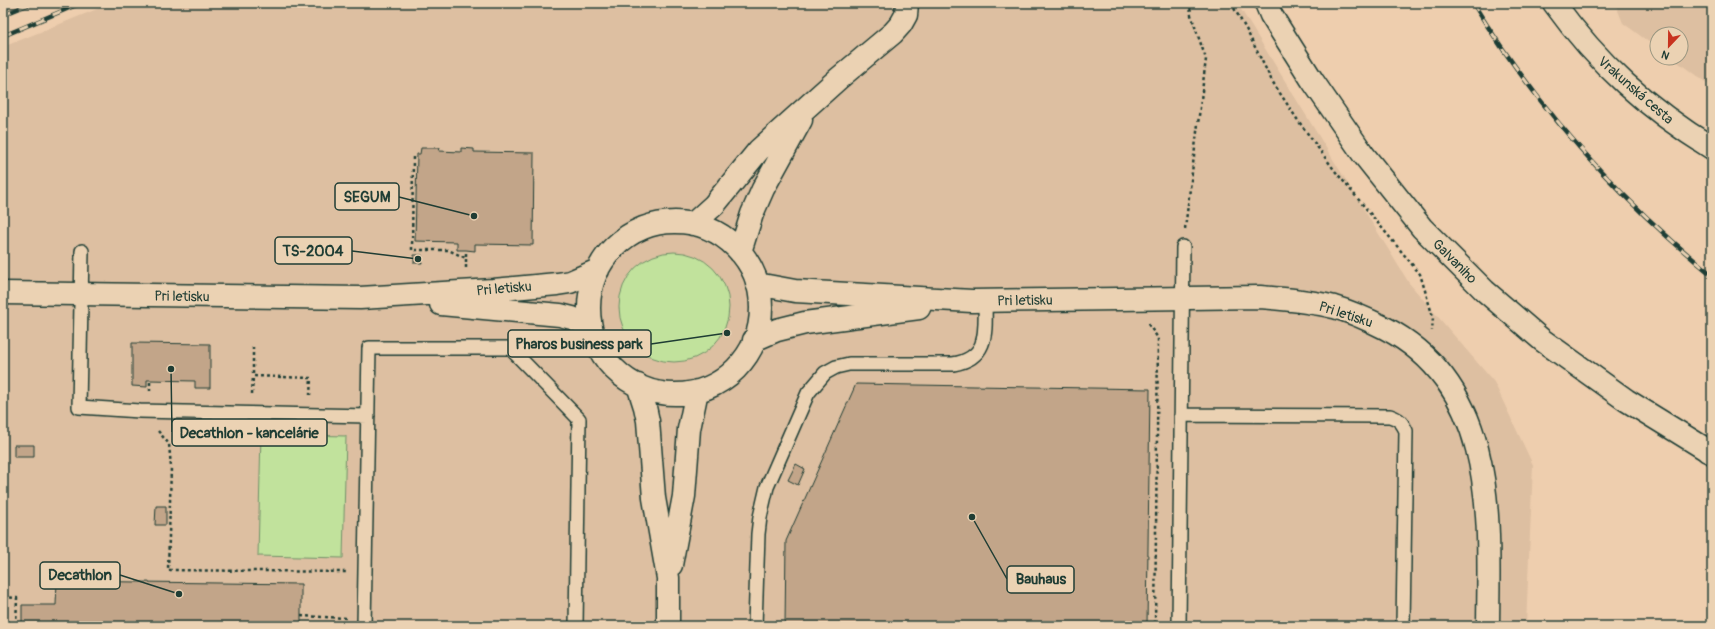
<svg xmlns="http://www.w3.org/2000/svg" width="1715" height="629" viewBox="0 0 1715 629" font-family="Pangolin,sans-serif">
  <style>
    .built { fill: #ddbfa1 }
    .green { fill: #c1e29c; stroke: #709068 }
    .building { fill: #c2a589; stroke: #1f3d34 }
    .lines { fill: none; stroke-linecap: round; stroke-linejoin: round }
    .lane-casing { stroke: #1f3d34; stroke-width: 16 }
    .street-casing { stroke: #1f3d34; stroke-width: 25 }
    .secondary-casing { stroke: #1f3d34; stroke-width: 25 }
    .highway-casing { stroke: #1f3d34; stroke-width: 25 }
    .path { stroke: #1f3d34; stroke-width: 2.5; stroke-dasharray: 3 3; stroke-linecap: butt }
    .lane { stroke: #ebd2b3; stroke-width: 13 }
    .street { stroke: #ebd2b3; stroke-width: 22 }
    .secondary { stroke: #ebd2b3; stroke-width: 22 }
    .highway { stroke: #ebd2b3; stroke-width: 22 }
    .rail-casing { stroke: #1f3d34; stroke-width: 4.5 }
    .rail { stroke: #ebd2b3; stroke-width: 3; stroke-dasharray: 9; stroke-linecap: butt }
    .labels { text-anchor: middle; stroke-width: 4; stroke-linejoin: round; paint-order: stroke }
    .street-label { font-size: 14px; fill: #1f3d34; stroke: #ebd2b3 }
    .leader { fill: none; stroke: #1f3d34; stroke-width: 1.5 }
    .callout-dot { fill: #1f3d34; stroke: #ebd2b3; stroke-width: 1.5 }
    .callout { fill: #ebd2b3; stroke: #1f3d34; stroke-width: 1.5 }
    .callout-label { font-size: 15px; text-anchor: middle; font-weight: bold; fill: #1f3d34 }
  </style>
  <rect width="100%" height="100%" fill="#eeceae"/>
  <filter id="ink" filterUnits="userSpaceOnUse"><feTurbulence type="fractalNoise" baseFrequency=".025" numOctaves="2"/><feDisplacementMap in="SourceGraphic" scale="8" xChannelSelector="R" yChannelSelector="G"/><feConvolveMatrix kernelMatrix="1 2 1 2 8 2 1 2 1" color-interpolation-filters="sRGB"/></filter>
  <g filter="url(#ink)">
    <path class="built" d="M112,3H1237L1409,283L1494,382L1533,465L1526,626H3V47Z
      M1615,3H1712V87L1672,58H1681V34H1657V48L1623,23Z"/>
    <path class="green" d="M619 307a55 55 0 1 1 110 0a55 55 0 1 1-110 0Z
      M261,434L346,436L343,558L258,556Z"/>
    <path class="building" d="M421,148H440L439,151L461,152V148L474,149V152L534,153L533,245L475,244V251L466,250H457V242L415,241L417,154H420Z
      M414,255H422V263H414Z
      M132,343L210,344V388H195V381L150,380H147V387L132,386Z
      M856,384L1150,389L1147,626H785L786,541Z
      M14,445H34V457H14Z
      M796,464L805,469L798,485L788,480Z
      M156,506H166V525H155Z
      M57,581L301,584V626H22V605H56Z"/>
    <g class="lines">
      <g class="lane-casing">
        <path id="lane" d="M82,251L79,407L140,411L368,416
          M1181,415L1390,416C1399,419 1402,422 1406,431L1403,626
          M364,626L369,348H510L579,419L576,626
          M755,626L758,534L760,517L767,487L808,393L825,373L836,367L849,364H953C990,358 985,330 985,301
          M1179,626L1183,247"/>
      </g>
      <g class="street-casing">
        <path id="street" d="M589 308a86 86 0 1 1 172 0a86 86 0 1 1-172 0Z
          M693,224L714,205L759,150L838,79L893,33L901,24L906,15L907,3
          M740,252L752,214L763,189L801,120
          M757,284L795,291L972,301L1260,297C1285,299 1310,301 1334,307C1352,312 1369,320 1385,328C1498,387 1489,517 1488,626
          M3,293L360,298L493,290L557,284L570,282L598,270
          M441,304L560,315L572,318L591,327
          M754,340L777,330L805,323L919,308
          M638,385L645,407L648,421L654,498L668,578V626
          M671,565L684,496L689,429L697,391"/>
      </g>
      <g class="secondary-casing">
        <path id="secondary" d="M1266,3L1271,15L1312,80L1363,154L1422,228L1485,291L1542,340L1626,400L1712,453
          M1554,3C1598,64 1648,109 1712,148"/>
      </g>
      <g class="highway-casing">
        <path id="highway" d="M1708,451L1712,452"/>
      </g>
      <path class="path" d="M1231,3L1246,29L1272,81L1297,119L1335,171L1420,274L1433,317L1432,331
        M413,157L412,250H448L466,258
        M1185,229L1206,59L1191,15L1190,3
        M466,268V250
        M1148,324L1158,338L1155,626
        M253,347V376L311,378L310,395
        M150,391V380
        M252,394L253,376
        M158,431L169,444L171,467L168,570L347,572
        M4,597L17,598L16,626
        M301,616L346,618"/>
      <use href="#lane" class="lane"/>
      <use href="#street" class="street"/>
      <use href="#secondary" class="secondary"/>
      <use href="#highway" class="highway"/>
      <g class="rail-casing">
        <path id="rail" d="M1473,3C1536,106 1619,199 1712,275
          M3,15L32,3
          M3,36L81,3"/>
      </g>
      <use href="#rail" class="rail"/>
    </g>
  </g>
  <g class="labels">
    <g class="street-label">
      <text transform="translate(1636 90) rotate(41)" y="5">Vrakunská cesta</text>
      <text transform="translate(1455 261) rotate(45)" y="5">Galvaniho</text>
      <text transform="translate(504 288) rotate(-5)" y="5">Pri letisku</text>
      <text transform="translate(182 296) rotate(1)" y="5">Pri letisku</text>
      <text transform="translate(1025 300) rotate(-1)" y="5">Pri letisku</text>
      <text transform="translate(1346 314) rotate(18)" y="5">Pri letisku</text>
    </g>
  </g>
  <path class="leader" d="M474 216L399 197M418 259L352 251M727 333L651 344M171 369L172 432M179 594L120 575M972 517L1007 579"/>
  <g class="callout-dot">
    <circle cx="474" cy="216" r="4"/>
    <circle cx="418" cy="259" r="4"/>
    <circle cx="727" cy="333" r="4"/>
    <circle cx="171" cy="369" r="4"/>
    <circle cx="179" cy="594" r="4"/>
    <circle cx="972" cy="517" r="4"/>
  </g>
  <g class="callout">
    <rect x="335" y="183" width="64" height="27" rx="4"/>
    <rect x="275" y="237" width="77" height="27" rx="4"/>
    <rect x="508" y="330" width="143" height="27" rx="4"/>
    <rect x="172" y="419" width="155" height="27" rx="4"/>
    <rect x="40" y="562" width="80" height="27" rx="4"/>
    <rect x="1007" y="566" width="67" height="27" rx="4"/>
  </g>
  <g class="callout-label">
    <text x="367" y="202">SEGUM</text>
    <text x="313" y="256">TS-2004</text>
    <text x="579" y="349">Pharos business park</text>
    <text x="249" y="438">Decathlon - kancelárie</text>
    <text x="80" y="580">Decathlon</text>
    <text x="1041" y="584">Bauhaus</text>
  </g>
  <rect width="1715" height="629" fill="none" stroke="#ebd2b3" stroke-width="16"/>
  <rect x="8" y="8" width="1699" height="613" fill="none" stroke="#1f3d34" stroke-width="1.5" filter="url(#ink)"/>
  <g transform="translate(1669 46) rotate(202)"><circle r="19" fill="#ebd2b3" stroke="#999680"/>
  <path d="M0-3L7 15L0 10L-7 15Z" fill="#c8321e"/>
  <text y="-6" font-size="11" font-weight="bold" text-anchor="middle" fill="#1f3d34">N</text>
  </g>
</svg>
